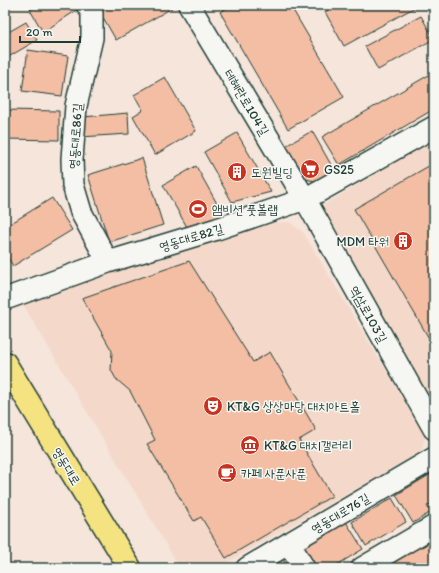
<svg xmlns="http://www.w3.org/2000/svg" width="439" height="573" viewBox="0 0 439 573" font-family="Itim,'Poor Story',sans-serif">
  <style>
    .built { fill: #f4d9ca }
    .building { fill: #f3bea4; stroke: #1f3d34 }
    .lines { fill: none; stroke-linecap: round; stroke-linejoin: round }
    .minor-casing { stroke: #1f3d34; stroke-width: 24 }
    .major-casing { stroke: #1f3d34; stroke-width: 25 }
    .minor { stroke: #f6f6f2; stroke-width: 21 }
    .major { stroke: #f5e382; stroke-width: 22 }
    .labels { text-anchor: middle; stroke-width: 3; stroke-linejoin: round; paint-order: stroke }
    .street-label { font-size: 13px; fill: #1f3d34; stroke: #f6f6f2 }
    .poi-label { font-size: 13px; fill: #1f3d34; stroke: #f6f6f2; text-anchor: start }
  </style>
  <rect width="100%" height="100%" fill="#f5e5db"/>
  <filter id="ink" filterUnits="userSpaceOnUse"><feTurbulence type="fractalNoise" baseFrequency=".025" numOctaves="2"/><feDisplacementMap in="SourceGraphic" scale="8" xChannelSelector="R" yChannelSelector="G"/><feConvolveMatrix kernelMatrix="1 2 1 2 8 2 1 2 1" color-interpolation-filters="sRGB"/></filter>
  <g filter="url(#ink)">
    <path class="built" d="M434,138V413L319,208Z
      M289,222L303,232L425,436L421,452L217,568H180L21,301L265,223Z"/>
    <path class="building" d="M38,5H74L77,10L43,32L30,10Z
      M96,5H170L172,8L116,40Z
      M232,5H290L344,97L288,129L220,12Z
      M337,5H419L344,46L325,12Z
      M421,16L434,39L378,70L365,46Z
      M26,22L37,40L5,59V34Z
      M28,50L68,56L62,96L22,91Z
      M434,72V109L339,165L322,137Z
      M165,77L196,131L155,155L133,116L143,110L134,95Z
      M5,110L59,111V140L5,139Z
      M128,113L129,134L80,137L83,117Z
      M312,131L334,170L314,181L298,177L282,148Z
      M237,133L271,192L232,202L204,152Z
      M142,158L163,225L109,242L88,175Z
      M434,163V347L354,209Z
      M196,166L224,216L187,227L163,185Z
      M52,198L72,230L13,266L5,253V227Z
      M189,261L253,362L270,352L316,430L299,440L332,496L226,558L201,517L194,521L147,444L155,440L130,391L116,379L111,370L112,351L82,298Z
      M434,472V502L427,506L431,512L413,523L396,495Z
      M392,498L406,522L366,546L352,522Z
      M346,522L363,549L332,568H315L303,548Z
      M434,540V568H381L419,543L422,547Z
      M283,559L288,568H269Z"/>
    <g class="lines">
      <g class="minor-casing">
        <path id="minor" d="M87,5L92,13V38L76,106L72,159L73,185L81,212L108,262
          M189,5L305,199L434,429
          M5,299L108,262L217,229L305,199L434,127
          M289,543L304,568
          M247,568L434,458
          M362,568L434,526"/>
      </g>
      <g class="major-casing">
        <path id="major" d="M5,363L130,568"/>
      </g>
      <use href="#minor" class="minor"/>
      <use href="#major" class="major"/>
    </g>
  </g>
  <defs>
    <g id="supermarket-disc" transform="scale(1)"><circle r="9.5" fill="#c8321e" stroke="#f6f6f2"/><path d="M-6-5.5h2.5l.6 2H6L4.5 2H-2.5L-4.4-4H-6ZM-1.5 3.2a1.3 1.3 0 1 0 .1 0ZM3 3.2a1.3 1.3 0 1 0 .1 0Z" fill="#fff"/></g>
    <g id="building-disc" transform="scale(1)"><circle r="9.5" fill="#c8321e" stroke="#f6f6f2"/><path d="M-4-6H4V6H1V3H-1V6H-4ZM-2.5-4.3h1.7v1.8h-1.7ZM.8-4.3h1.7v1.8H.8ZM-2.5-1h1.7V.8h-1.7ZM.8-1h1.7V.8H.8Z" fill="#fff"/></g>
    <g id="stadium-disc" transform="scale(1)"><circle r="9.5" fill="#c8321e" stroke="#f6f6f2"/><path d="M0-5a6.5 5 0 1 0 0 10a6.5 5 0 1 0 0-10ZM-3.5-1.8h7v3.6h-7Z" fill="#fff"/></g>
    <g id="theatre-disc" transform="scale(1)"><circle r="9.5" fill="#c8321e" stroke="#f6f6f2"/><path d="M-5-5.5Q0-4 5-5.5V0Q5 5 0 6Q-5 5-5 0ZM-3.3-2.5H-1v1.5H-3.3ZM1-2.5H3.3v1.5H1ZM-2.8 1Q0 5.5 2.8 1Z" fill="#fff"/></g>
    <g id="museum-disc" transform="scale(1)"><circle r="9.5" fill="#c8321e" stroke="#f6f6f2"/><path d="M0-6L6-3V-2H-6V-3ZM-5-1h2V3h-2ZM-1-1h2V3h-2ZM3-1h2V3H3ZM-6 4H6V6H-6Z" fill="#fff"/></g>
    <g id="cafe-disc" transform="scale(1)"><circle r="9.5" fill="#c8321e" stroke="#f6f6f2"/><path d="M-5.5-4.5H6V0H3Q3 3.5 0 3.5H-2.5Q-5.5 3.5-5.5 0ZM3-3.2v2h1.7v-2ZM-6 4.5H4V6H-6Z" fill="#fff"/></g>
  </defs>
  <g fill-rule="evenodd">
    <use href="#supermarket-disc" x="310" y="169"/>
    <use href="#building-disc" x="237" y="172"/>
    <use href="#stadium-disc" x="198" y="209"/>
    <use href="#building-disc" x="403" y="241"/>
    <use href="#theatre-disc" x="213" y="406"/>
    <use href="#museum-disc" x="250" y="445"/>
    <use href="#cafe-disc" x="227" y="473"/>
  </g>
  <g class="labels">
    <g class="street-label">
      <text transform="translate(247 102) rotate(59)" y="5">테헤란로104길</text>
      <text transform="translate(75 136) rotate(-86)" y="5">영동대로86길</text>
      <text transform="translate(191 237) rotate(-17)" y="5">영동대로82길</text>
      <text transform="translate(369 314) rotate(61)" y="5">역삼로103길</text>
      <text transform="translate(67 466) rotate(59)" y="5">영동대로</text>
      <text transform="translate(340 513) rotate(-31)" y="5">영동대로76길</text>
    </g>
    <g class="poi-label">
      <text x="324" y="174">GS25</text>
      <text x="251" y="177">도원빌딩</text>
      <text x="212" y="214">앰비션 풋볼랩</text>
      <text x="389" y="246" text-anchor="end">MDM 타워</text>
      <text x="227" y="411">KT&amp;G 상상마당 대치아트홀</text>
      <text x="264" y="450">KT&amp;G 대치갤러리</text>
      <text x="241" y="478">카페 사푼사푼</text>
    </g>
  </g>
  <rect width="439" height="573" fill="none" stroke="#f6f6f2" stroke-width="20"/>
  <rect x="10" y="10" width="419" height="553" fill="none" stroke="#1f3d34" stroke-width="1.5" filter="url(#ink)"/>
  <path d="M20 36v6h60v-6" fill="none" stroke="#1f3d34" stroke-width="2"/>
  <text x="26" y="36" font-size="12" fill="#1f3d34" stroke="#f6f6f2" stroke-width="3" paint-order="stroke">20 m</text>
</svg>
